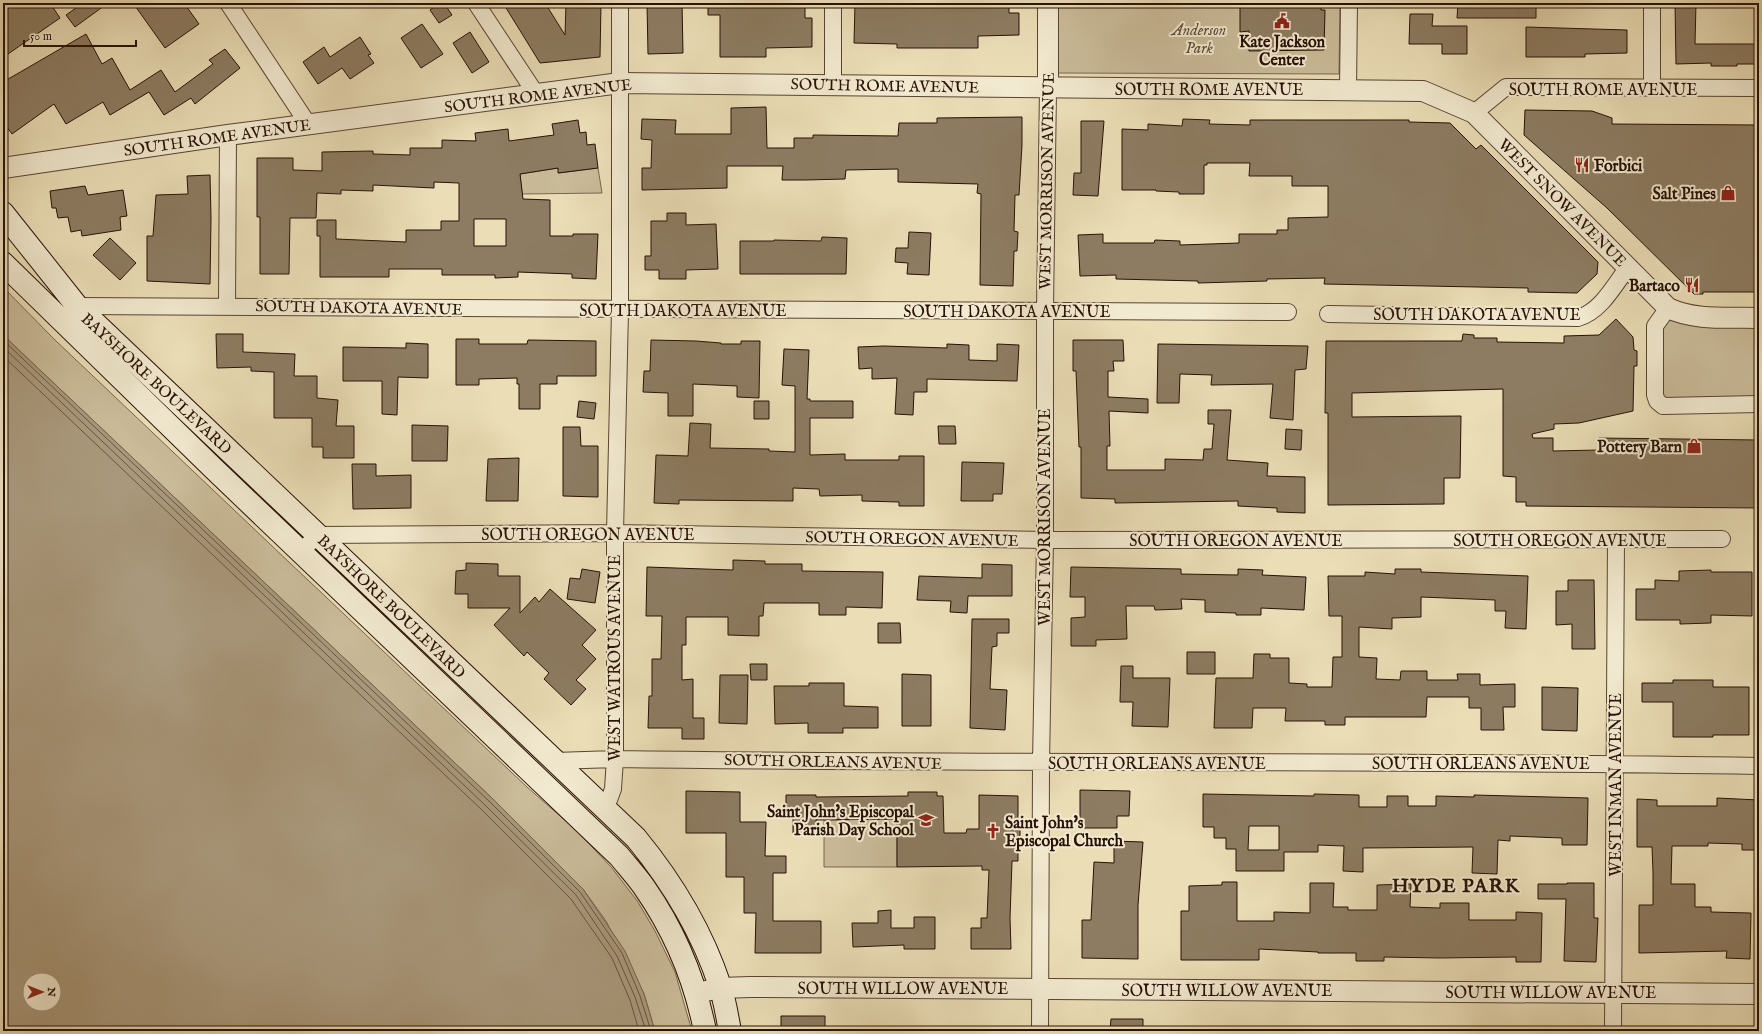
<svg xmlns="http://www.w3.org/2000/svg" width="1762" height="1034" viewBox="0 0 1762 1034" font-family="'IM FELL English',serif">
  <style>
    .green { fill: #cabb99; stroke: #796650 }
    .water { fill: #a9987b; stroke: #75624c; fill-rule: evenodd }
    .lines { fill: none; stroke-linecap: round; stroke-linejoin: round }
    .shore { stroke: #685440; stroke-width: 1 }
    .building { fill: #8d7c62; stroke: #281106; fill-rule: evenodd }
    .minor-casing { stroke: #594432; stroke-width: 18 }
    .tertiary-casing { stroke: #594432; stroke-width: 22 }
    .secondary-casing { stroke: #281106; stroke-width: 24 }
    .minor { stroke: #f2ead0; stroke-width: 16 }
    .tertiary { stroke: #f2ead0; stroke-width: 20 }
    .secondary { stroke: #f2ead0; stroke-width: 22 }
    .labels { text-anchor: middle; stroke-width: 4; stroke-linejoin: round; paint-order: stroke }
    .park-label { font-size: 16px; font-style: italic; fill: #614c39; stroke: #f2ead0 }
    .poi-label { font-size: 16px; font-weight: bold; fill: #281106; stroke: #f2ead0; text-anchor: end }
    .street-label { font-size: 16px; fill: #281106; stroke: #f2ead0 }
    .district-label { font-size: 20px; font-weight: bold; letter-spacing: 1px; fill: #281106; stroke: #f2ead0 }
  </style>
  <rect width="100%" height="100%" fill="#ebdeb7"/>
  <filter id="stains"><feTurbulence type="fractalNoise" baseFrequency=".005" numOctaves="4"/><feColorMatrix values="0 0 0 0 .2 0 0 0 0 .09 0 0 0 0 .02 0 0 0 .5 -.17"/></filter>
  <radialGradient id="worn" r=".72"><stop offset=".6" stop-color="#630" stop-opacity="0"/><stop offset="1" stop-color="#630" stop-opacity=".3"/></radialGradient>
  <path class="green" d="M1058,3H1340L1339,74L1058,73Z
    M558,168L559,173L598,168L602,193L522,194L520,174Z
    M3,287L54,339L291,564L527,787L576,830L612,868L638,902L655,931L675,972L692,1031H655L644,994L606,921L583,889L494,800L3,335Z
    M1669,313L1759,325V402L1660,398L1656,324Z
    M897,819V867H824V820Z"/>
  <path class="water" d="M3,335L494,800L583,889L625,951L644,994L655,1031H3ZM30,980H54V1004H30Z"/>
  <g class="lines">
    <path class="shore" d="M3,340L491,803L580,892L622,953L640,996L651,1031
      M3,347L487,807L576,895L617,956L635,997L646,1031
      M3,356L483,811L571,899L612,958L630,1000L639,1031"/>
  </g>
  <path class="building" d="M3,3H50L60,18L8,54L3,46Z
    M83,3H108L75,27L66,15Z
    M133,3H184L199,24L165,48Z
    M439,3H444L452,15L439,23L430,10Z
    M503,3H545L565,35L566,3H601L600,57L540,63Z
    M647,3H682L683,53L648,54Z
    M708,3H805V18H812V47L766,48V57H720V15H708Z
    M855,3H1009V13H1019V35L978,36V48H897V44L854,43Z
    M1248,3H1321V10H1325L1324,50L1249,51V31L1240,32V6H1248Z
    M1458,3H1536V18H1457Z
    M1675,3H1696L1695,44H1759V64H1737V66H1711V63L1676,64Z
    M1410,14H1433L1432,26H1467V54H1442V44H1409Z
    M422,24L443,54L421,68L401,38Z
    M1526,27L1627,30V53L1585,54V57H1526Z
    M470,32L489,62L472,73L453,43Z
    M86,34L102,64L112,58L130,90L161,70L175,92L213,64L209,60L225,49L240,68L195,104L191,98L164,115L149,92L110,115L103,102L66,124L54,104L12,134L3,122V82Z
    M360,37L371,54L368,55L374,63L350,79L342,68L318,84L303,62L324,47L330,57Z
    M766,107L767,148H794V138H813V135L898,136L899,123H937V118L1022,117V145L1019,195H1015L1014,231L1018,232L1017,251H1014L1013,286L980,285L981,194L977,193L978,184L898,182V169L846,170L845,179L805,180H782L783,166H727V188L642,190V168H651L652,140L641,139L642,119L676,120L675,134H731V108Z
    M1525,110L1592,111L1612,118V124L1759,125V292H1703V294H1694L1607,208L1524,135Z
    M1183,119L1210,120L1209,124L1250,125V120H1409V122L1450,123L1476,149L1481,145L1598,262L1597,274L1577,293L1528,292V288L1324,284L1325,278L1267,279V281L1198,283V281L1116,279V275L1080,276L1078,235L1103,234V243H1154L1155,240L1180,241V245L1239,243V234H1277V230H1288V218L1328,217V186H1292V176H1249L1250,163H1207V165H1204V194H1179V192L1156,191V190H1122V129L1148,130V124L1182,126Z
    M578,120L580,133L586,132L587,145L595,144L598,168L558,173V168L520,174L523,199L550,200V236H573V234H598L596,279L572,278V274L518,272V277L495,278V275H442V269H389V277H320V236H317V220H336V239L406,242V230H441V221H459V183L434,182V188L373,185V191L341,190V194L317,193L316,218H290L289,274H260V217H257V158H293V170L322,171V152L373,151V154L410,155V148H442V140L476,141L475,133L508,129L509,141L554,135L552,124ZM474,219H506V246H474Z
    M1081,121H1104L1098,196L1073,195L1074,173H1081Z
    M210,175L211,218L210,284L147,281V236H153L156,195L188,194L187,176Z
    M85,186L88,195L123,190L127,216L120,217L121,230L82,236L81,230L71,232L68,217L58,218L56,208H52L50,191Z
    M667,213H686V225L716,224L718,269L686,270V279H659V270H645V256H651V221H667Z
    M909,232L931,233L929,275L907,274L908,263L895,262L896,248H908Z
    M822,237L847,238L846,274H740V241H774V240L821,241Z
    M110,238L136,263L120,280L93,255Z
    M1616,319L1633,337L1634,350L1637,351V366H1634L1633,411L1579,423L1554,424V429L1532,434L1533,438H1553V451L1599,450V438L1759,440V508L1526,506V502H1516V477L1503,476V389L1352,393V417L1461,416L1460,478H1444V504L1328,505V413H1325L1326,341H1462L1463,334L1474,335V338H1497V342L1564,343V336L1599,335Z
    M216,334H243V352L295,354L294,376H317V398L338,400L336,426H354V458H323V447H312V418H274V372L251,371V367L217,368Z
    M456,339H479V344H527L528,340L596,341V376H557V384H540V409H519V384H517V378L479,379V385H456Z
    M651,340L696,341L721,343V344H741V341H760L759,398L737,397V386L693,384V416H668V393L643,392L644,371H650Z
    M1073,340H1123L1124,361H1113L1114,371H1108V397L1148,399V413L1109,411L1110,446H1107V470H1165V459L1203,460L1204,449H1212L1214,424H1208V410H1231L1227,460L1268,463L1267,476L1305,477V513L1277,512V508L1238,506V501L1115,503V499L1081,498V447H1079L1076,371H1073Z
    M406,343L428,344V378L398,377L397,415L382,414V381H343V347L406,348Z
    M947,344L969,345V360L997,361V344L1019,345L1017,381L927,379V392H914L913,415L895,414L897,378L872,379V368L859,369L858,347L884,346L947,348Z
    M1158,344L1308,346L1306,369L1295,370L1293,420L1270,418L1273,384L1211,385L1212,375L1180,374L1179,403H1157Z
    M784,349L809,350L807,399H810V401H853V418H810V455L845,454V460H899V456H924V506H899V502L862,501V495L820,496L819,489L793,488V501L679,500V504L654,503L656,455L688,456L690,423L711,424L710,448L769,449V451L795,452V386L782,385Z
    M579,401L596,403L594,419L577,417Z
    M754,401H769V419H754Z
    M412,425L448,426L447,461H412Z
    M938,426H955L956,444H939Z
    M563,427H580L581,446H598V497L563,496Z
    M1286,429L1302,430L1301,450L1285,449Z
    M519,458L518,501H486L488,459Z
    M962,462L1004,463L1002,494H993V501H961Z
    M352,464H376V476L411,475V508L353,509Z
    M733,560L765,561V564H802V571L883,572L882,608L846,607V615H819V603H764L763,616H759V636L728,635V617H686V645H682V680L693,679V718H704V739H682V728H648L649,696H652V659H661L662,616H646L647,567L733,570Z
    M466,563L498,564V576H520V613L535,597L539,602L550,589L596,630L582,645L596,659L576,680L586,689L571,705L544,679L549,673L527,652L524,656L494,625L510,608H468V594H455L456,571L466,570Z
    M982,564L1012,565V596H968L967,613L950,612L951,601L917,600L919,576L982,578Z
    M1071,567L1181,569V574L1238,575V569L1263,570L1262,575L1306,577L1304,610L1261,608V615H1236V613L1205,612V600L1181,599L1182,609L1155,610L1154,606H1126L1127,639L1096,640V646H1071V618L1085,617V597H1070Z
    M582,569L600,572L595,603L567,599L570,578L580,579Z
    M1395,569H1421V572L1528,576L1526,629L1505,628L1506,611H1495V600L1421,597V617L1392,618V629L1359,627V657L1377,658L1376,679L1400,680L1401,671H1427V680H1458L1457,674H1480V685L1515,684V707H1503L1504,730H1481V708H1469V697H1427L1426,717H1345V725H1325V721H1285L1286,708H1253L1252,728H1214L1216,678H1253L1254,654H1270V658H1289V683L1307,684V687H1332L1333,657H1342V616H1329L1328,576H1365V572L1395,574Z
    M1711,570V572H1752V616L1711,615V623L1680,624V620H1636V589H1655V580L1679,581V571Z
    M1568,580H1594L1595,649H1572V624L1556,625V591H1568Z
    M972,619H1009V633H997V646L992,647L990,689L1007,690L1005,730L970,728Z
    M878,623H900L901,643H878Z
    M1187,652H1215V674H1187Z
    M750,664H767V680H751Z
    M1121,666H1133V678H1170L1168,727L1132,726L1133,702H1120Z
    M902,674L931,675V726H902Z
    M720,675H748L747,724L719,723Z
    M1673,680H1713V687H1749V735H1713V737H1673V702H1642V683H1673Z
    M809,683H844V706L878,707V728H843V733H808V723L775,724L774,686H809Z
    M1542,687L1578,688L1577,731L1542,730Z
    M1080,790L1130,791L1129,816H1117V828H1080Z
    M686,791L740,792V822H766L765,856H786V873H773V921H821V953H755L756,913H744V877H726V833H686Z
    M908,792H937V796H943L944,833H966L967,829H979V795L1018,796V829H1020V848H1018V861H1012L1010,918L1011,949H971V928H981V918H987L989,870H982V866L897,867V819L816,820L817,833H793V812H786V795H816V797L908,796Z
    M1203,794L1314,796V794L1359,795V807H1387V796H1408V806H1436V796L1474,797V795L1588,798L1587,845H1562V838L1510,836V841L1498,840L1497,874L1472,873L1473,847L1363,848V872L1343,871L1344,846L1318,845V852H1284V871H1236V849H1226V838H1214V827H1203ZM1249,826H1279V850H1248Z
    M1717,798L1759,800V850H1742V844L1708,843V846H1672L1671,884H1695V907H1711V912L1751,913L1750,959L1726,958L1727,951L1639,953V905H1653V872L1652,847H1637V799L1657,800V806H1717Z
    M1114,841L1143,842L1138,905V959L1082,958V920H1091L1094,862L1114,863Z
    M1222,882H1237V921H1274V912L1310,913V883H1334L1333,907H1348V910H1377V885L1411,884L1410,907L1440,908V903H1469V920H1516V912L1542,913L1541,962H1516V957L1439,958L1384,957V961H1356V953H1318V952L1259,949V960H1181V911H1189V886L1222,885Z
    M1567,883H1594V918H1598L1596,962L1564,961L1566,899H1538V884H1567Z
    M891,910V928H914V917H935V949H904V945L853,947L852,923H878V911Z
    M781,1016H825V1031H781Z
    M1111,1019H1143V1031H1110Z"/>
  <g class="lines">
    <g class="minor-casing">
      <path id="minor" d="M228,3L308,124
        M476,3L536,94
        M833,3V85
        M1652,3V88
        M1348,90L1349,3
        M1474,113L1506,87L1759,88
        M77,306L1288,312
        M227,306L228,135
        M1668,308L1655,326V395L1657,401L1663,406L1759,404
        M1328,314L1578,318C1601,311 1614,286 1628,267
        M300,552L318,535L615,533L1045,540L1722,539
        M555,761L615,759C996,764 1378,760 1759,766
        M606,808L613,789L615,759V533L620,310V3
        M1040,1031L1041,763L1045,540V310L1048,87
        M1613,1031L1616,540"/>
    </g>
    <g class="tertiary-casing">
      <path id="tertiary" d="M1048,87V3
        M3,168L228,135L620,83L1423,91L1474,113L1668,308C1696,321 1728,317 1759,318
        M696,993L720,988L750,987L1759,994"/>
    </g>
    <g class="secondary-casing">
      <path id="secondary" d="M3,213L77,306L636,838C673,883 702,931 720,986C725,1001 727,1016 730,1031
        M3,263L213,468L619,856C628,867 637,877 644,887C674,930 695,980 705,1031"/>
    </g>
    <use href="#minor" class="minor"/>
    <use href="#tertiary" class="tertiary"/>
    <use href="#secondary" class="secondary"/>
  </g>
  <defs>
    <g id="civic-bare" transform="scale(1.2)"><path d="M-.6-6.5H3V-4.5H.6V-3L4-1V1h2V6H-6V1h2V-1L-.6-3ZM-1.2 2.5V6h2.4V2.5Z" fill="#8f2418" stroke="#f2ead0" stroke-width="2.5" paint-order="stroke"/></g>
    <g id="restaurant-bare" transform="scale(1.2)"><path d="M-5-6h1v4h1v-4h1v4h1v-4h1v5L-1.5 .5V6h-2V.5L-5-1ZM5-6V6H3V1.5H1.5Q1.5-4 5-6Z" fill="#8f2418" stroke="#f2ead0" stroke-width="2.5" paint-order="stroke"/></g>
    <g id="shop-bare" transform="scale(1.2)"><path d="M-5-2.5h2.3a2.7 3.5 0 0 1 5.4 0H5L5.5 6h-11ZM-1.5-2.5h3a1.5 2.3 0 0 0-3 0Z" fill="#8f2418" stroke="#f2ead0" stroke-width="2.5" paint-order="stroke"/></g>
    <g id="school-bare" transform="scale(1.2)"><path d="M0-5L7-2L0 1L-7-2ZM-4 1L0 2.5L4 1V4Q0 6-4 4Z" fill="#8f2418" stroke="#f2ead0" stroke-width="2.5" paint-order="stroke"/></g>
    <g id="church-bare" transform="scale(1.2)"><path d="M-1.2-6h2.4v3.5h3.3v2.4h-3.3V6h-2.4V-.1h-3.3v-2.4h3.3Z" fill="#8f2418" stroke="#f2ead0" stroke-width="2.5" paint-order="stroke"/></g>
  </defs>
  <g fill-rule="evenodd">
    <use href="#civic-bare" x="1282" y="21"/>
    <use href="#restaurant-bare" x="1582" y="165"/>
    <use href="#shop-bare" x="1728" y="193"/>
    <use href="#restaurant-bare" x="1692" y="285"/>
    <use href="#shop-bare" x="1694" y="446"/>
    <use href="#school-bare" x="926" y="820"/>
    <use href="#church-bare" x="993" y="831"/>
  </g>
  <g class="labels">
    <g class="park-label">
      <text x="1199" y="35">Anderson<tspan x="1199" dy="18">Park</tspan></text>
    </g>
    <g class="poi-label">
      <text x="1282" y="47" text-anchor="middle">Kate Jackson<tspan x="1282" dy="18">Center</tspan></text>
      <text x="1594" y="171" text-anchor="start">Forbici</text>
      <text x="1716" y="199">Salt Pines</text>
      <text x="1680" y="291">Bartaco</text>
      <text x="1682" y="452">Pottery Barn</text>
      <text x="914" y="817">Saint John's Episcopal<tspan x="914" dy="18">Parish Day School</tspan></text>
      <text x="1005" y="828" text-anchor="start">Saint John's<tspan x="1005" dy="18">Episcopal Church</tspan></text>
    </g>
    <g class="street-label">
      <text transform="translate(885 85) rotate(1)" y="6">SOUTH ROME AVENUE</text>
      <text x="1209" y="95">SOUTH ROME AVENUE</text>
      <text x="1603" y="95">SOUTH ROME AVENUE</text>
      <text transform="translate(538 95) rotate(-7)" y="6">SOUTH ROME AVENUE</text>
      <text transform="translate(217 137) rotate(-8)" y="6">SOUTH ROME AVENUE</text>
      <text transform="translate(1046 181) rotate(-89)" y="6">WEST MORRISON AVENUE</text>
      <text transform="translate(1563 202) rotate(45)" y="6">WEST SNOW AVENUE</text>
      <text transform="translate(359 307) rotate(1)" y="6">SOUTH DAKOTA AVENUE</text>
      <text x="683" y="316">SOUTH DAKOTA AVENUE</text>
      <text x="1007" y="317">SOUTH DAKOTA AVENUE</text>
      <text x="1477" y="320">SOUTH DAKOTA AVENUE</text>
      <text transform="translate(157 383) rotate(43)" y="6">BAYSHORE BOULEVARD</text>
      <text transform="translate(1044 517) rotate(-90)" y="6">WEST MORRISON AVENUE</text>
      <text x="588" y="540">SOUTH OREGON AVENUE</text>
      <text transform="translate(912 538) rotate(1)" y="6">SOUTH OREGON AVENUE</text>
      <text x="1236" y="546">SOUTH OREGON AVENUE</text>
      <text x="1560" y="546">SOUTH OREGON AVENUE</text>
      <text transform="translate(392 606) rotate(44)" y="6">BAYSHORE BOULEVARD</text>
      <text transform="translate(614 658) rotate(-90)" y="6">WEST WATROUS AVENUE</text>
      <text transform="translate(833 761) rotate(1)" y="6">SOUTH ORLEANS AVENUE</text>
      <text x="1157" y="769">SOUTH ORLEANS AVENUE</text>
      <text x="1481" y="769">SOUTH ORLEANS AVENUE</text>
      <text transform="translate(1615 785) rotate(-90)" y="6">WEST INMAN AVENUE</text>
      <text x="903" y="994">SOUTH WILLOW AVENUE</text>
      <text x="1227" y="996">SOUTH WILLOW AVENUE</text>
      <text x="1551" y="998">SOUTH WILLOW AVENUE</text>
    </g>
    <g class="district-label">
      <text x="1456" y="892">HYDE PARK</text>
    </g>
  </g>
  <rect width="1762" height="1034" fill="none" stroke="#ebdeb7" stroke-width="16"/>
  <rect x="4" y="4" width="1754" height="1026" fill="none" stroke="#281106" stroke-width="2"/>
  <rect x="8" y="8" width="1746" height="1018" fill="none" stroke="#281106"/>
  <g transform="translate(42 992) rotate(90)"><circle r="19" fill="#f2ead0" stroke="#a1937f"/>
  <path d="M0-3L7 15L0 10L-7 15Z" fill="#8f2418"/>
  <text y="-6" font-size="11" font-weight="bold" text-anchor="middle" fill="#281106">N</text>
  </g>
  <path d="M24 40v6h112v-6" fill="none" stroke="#281106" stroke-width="2"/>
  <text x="30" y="40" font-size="12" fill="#281106" stroke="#f2ead0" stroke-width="3" paint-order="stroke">50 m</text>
  <rect width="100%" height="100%" filter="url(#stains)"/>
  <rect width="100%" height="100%" fill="url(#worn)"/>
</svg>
